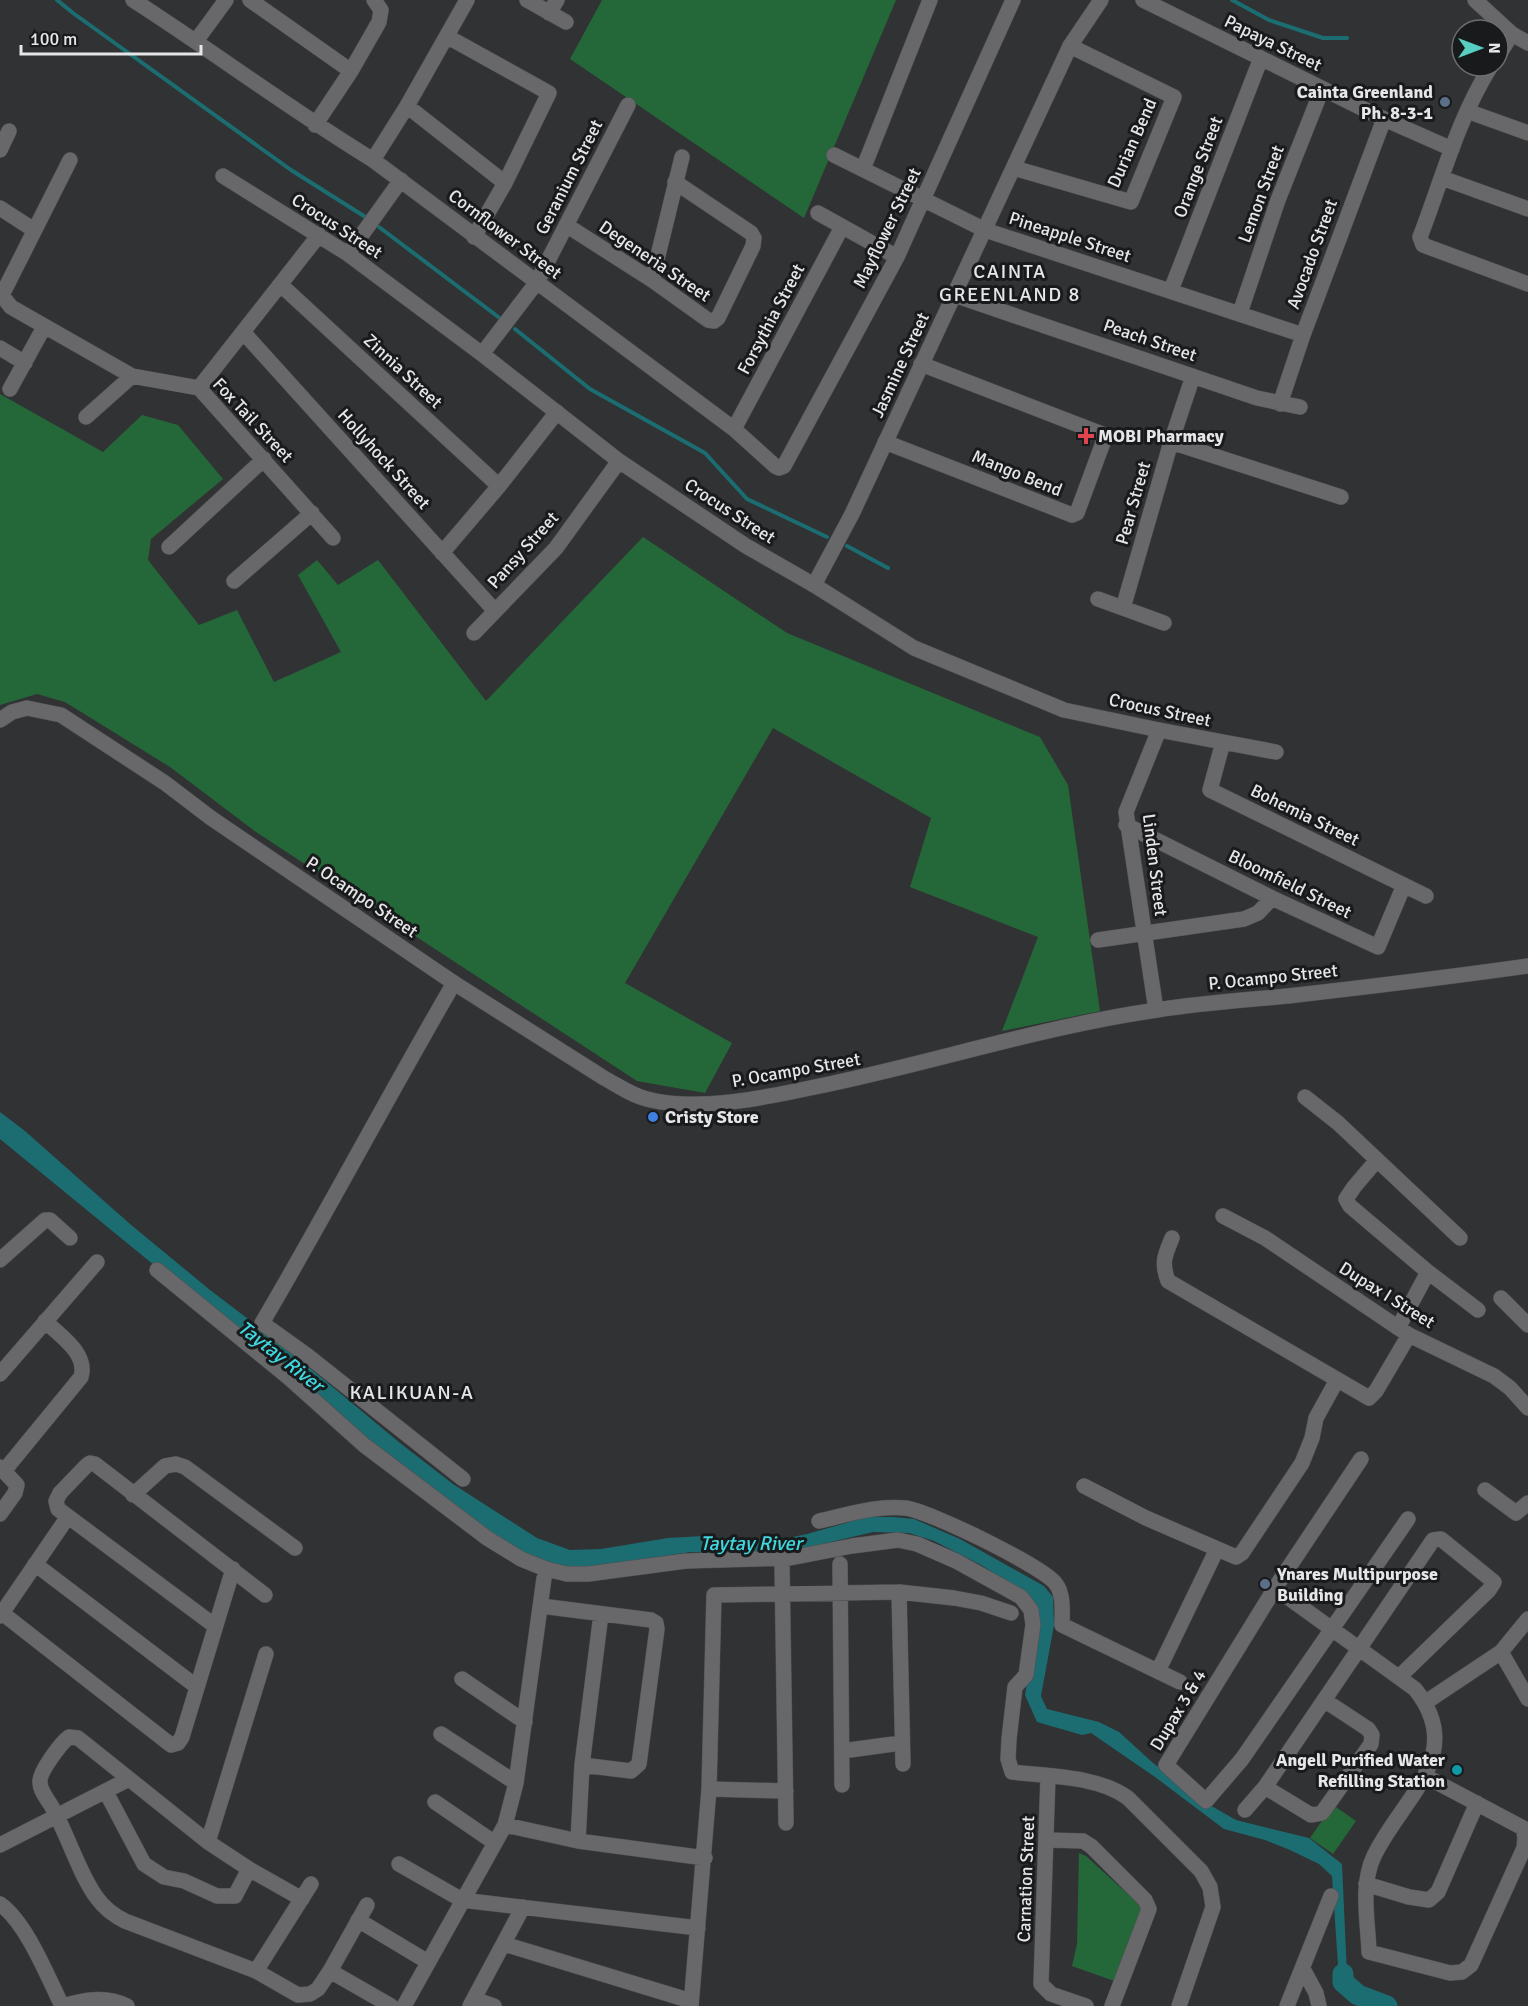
<svg xmlns="http://www.w3.org/2000/svg" width="1528" height="2006" viewBox="0 0 1528 2006" font-family="Signika,sans-serif">
  <style>
    .green { fill: #246839 }
    .water { fill: #1b6d71 }
    .lines { fill: none; stroke-linecap: round; stroke-linejoin: round }
    .stream { stroke: #1b6d71; stroke-width: 4 }
    .river { stroke: #1b6d71; stroke-width: 21 }
    .street-casing { stroke: #4e4f51; stroke-width: 16 }
    .secondary-casing { stroke: #4e4f51; stroke-width: 16 }
    .street { stroke: #68686b; stroke-width: 15 }
    .secondary { stroke: #68686b; stroke-width: 15 }
    .service-dot { fill: #5c6f8a; stroke: #191a1b; stroke-width: 2 }
    .health-dot { fill: #e0444e; stroke: #191a1b; stroke-width: 2 }
    .shop-dot { fill: #3f7fe0; stroke: #191a1b; stroke-width: 2 }
    .culture-dot { fill: #0f9aa8; stroke: #191a1b; stroke-width: 2 }
    .labels { text-anchor: middle; stroke-width: 6; stroke-linejoin: round; paint-order: stroke }
    .street-label { font-size: 18px; fill: #e6e6e8; stroke: #191a1b }
    .poi-label { font-size: 18px; font-weight: bold; fill: #e6e6e8; stroke: #191a1b; text-anchor: start }
    .neighbourhood-label { font-size: 20px; letter-spacing: 1.5px; fill: #e6e6e8; stroke: #191a1b }
    .water-label { font-size: 20px; font-style: italic; fill: #3fd8e0; stroke: #191a1b }
  </style>
  <rect width="100%" height="100%" fill="#313234"/>
  <path class="green" d="M602,0H896L804,218L570,59Z
    M0,394L103,452L142,415L178,425L223,479L151,539L148,560L199,625L237,610L274,682L341,652L298,575L317,560L338,585L378,560L486,701L643,537L787,633L1040,737L1068,785L1100,1011L1002,1031L1038,937L910,887L931,818L773,728L625,983L732,1043L705,1093L637,1081L256,832L170,767L65,702L37,694L0,705Z
    M1333,1805L1356,1821L1333,1854L1310,1838Z
    M1079,1853L1086,1856L1142,1907L1117,1982L1072,1966L1077,1944Z"/>
  <path class="water" d="M0,1112L25,1131L130,1224L210,1290L281,1344L400,1443L453,1484L537,1538L570,1550L601,1549L668,1538L703,1536L774,1541L807,1534L867,1517H894L914,1519L960,1539L1044,1586L1053,1597L1054,1625L1041,1696L1047,1709L1099,1722L1119,1732L1153,1763L1208,1804L1236,1820L1309,1838L1342,1864L1347,1974L1350,1985L1358,1995L1349,1991L1339,1980L1332,1876L1319,1864L1290,1850L1265,1840L1224,1829L1155,1777L1091,1733L1082,1735L1037,1722L1025,1695L1034,1640L1023,1592L981,1565L934,1541L909,1533L873,1532L785,1553L738,1554L690,1552L588,1568L552,1567L510,1548L444,1499L309,1392L0,1139Z"/>
  <g class="lines">
    <path class="stream" d="M57,0L73,13L291,170L367,218
      M1232,0L1269,20L1323,38H1347
      M379,227L501,319
      M515,329L590,389L705,453L747,499L827,537
      M847,546L888,568"/>
    <path class="river" d="M1343,1974V1982L1358,1995L1387,2006"/>
    <g class="street-casing">
      <path id="street" d="M133,0C214,52 291,110 373,160L734,429L775,466L779,468L784,466L897,257L1013,0
        M250,0L351,71
        M527,0L566,22
        M1143,0L1384,119L1452,149
        M549,13L557,0
        M448,37L549,93L505,183L474,237
        M196,41L226,0
        M1498,56L1512,34
        M1491,66C1458,118 1442,180 1420,237L1423,245L1528,284
        M407,106L505,183
        M1467,111L1528,133
        M315,125L351,71L379,22L381,10L374,0
        M0,150L9,131
        M834,155L985,230L1303,335
        M373,160L407,106L467,0
        M1014,168L1131,202L1174,97L1070,46
        M863,169L930,0
        M223,176L348,254L482,354L619,461L746,546L814,585
        M1442,178L1528,209
        M0,208L34,230
        M818,213L897,257
        M566,225L652,280L708,320L714,321L718,318L753,246L754,238L751,233L675,182
        M348,254L401,180
        M652,280L682,157
        M281,285L499,486
        M1171,290L1261,58
        M0,293L11,307L132,376L199,388L333,538
        M2,295L70,160
        M954,295L1257,398L1300,407
        M1240,313L1278,200L1322,89
        M244,333L495,611
        M0,348L25,363
        M482,354L537,282L628,105
        M199,388L319,235
        M10,389L44,327
        M1280,404L1303,335L1384,119
        M86,417L132,376
        M734,429L842,227
        M885,442L1072,515L1077,513L1104,440L1102,434L921,364
        M1171,442L1341,497
        M169,547L264,459
        M442,553L499,486L557,412
        M234,581L312,513
        M1098,599L1164,623
        M1123,608L1171,442L1193,376
        M474,633L556,548L619,461
        M1159,730L1276,752
        M1223,742L1210,790L1426,896
        M1126,825L1272,898L1378,947L1404,885
        M1098,940L1244,919L1258,913L1272,898
        M454,983C388,1096 328,1211 262,1323L308,1356L463,1479
        M1305,1097L1338,1123L1460,1238
        M1377,1160L1354,1187L1346,1199L1350,1206L1428,1272L1478,1310
        M1223,1216L1265,1238L1409,1335L1494,1376L1510,1388L1528,1408
        M1172,1238C1165,1255 1161,1262 1168,1281L1369,1398L1376,1391L1409,1335
        M0,1260L45,1220H50L70,1238
        M157,1270L288,1377L364,1445L487,1538L521,1559L546,1569L567,1574H588L686,1561L790,1558L852,1546L898,1540L917,1544L956,1561L1021,1597L1031,1610L1033,1625L1026,1675L1015,1687L1009,1739L1008,1759L1012,1772C1048,1776 1098,1776 1128,1798L1201,1871L1210,1887L1213,1907L1179,2006
        M1501,1298L1528,1325
        M1398,1328L1428,1272
        M0,1374L97,1262
        M1361,1459L1275,1588L1166,1765L1206,1801L1242,1759L1408,1519
        M0,1467L17,1485L15,1493L0,1514
        M4,1471L81,1377C88,1353 60,1336 45,1321
        M1084,1486L1146,1518L1236,1557L1242,1553L1302,1463L1312,1438L1316,1418L1337,1380
        M1485,1490L1516,1513L1528,1503
        M133,1495L165,1466L176,1464L185,1467L295,1548
        M819,1521C847,1515 876,1505 905,1508C928,1510 1044,1567 1056,1584C1064,1595 1062,1612 1062,1625L1180,1682
        M35,1564L197,1687
        M782,1564L786,1823
        M840,1564L842,1785
        M1275,1588L1415,1689C1468,1755 1401,1799 1374,1856C1360,1885 1368,1921 1369,1952L1450,1973L1462,1972L1471,1965L1524,1848L1525,1837L1523,1828L1425,1776
        M899,1592L903,1764
        M541,1606L651,1620L656,1623L657,1629L639,1764L631,1771L582,1765
        M2,1613L171,1745L178,1743L182,1737L233,1569
        M0,1616L67,1518
        M215,1626L58,1509L56,1501L60,1493L86,1466L90,1463L95,1464L265,1595
        M1501,1652L1528,1699
        M1158,1671L1217,1549
        M462,1679L525,1722
        M1426,1702L1501,1652L1528,1619
        M441,1734L516,1783
        M842,1751L901,1743
        M1048,1776L1041,1984L1051,1994L1086,2006
        M1265,1787L1311,1815L1322,1813L1371,1744L1372,1735L1368,1729L1324,1700
        M709,1789L786,1791
        M106,1792L144,1864L164,1877L184,1881L217,1896H235L249,1869
        M435,1802L495,1843
        M1245,1810L1265,1787L1433,1540L1441,1539L1494,1582L1489,1590L1399,1677
        M505,1825L578,1841L705,1858
        M1047,1840L1083,1841L1091,1846L1145,1900L1149,1909L1112,2006
        M578,1841L582,1765L601,1614
        M208,1842L266,1654
        M0,1845L129,1779
        M399,1864L462,1900L698,1928
        M1366,1884L1409,1897L1429,1900L1438,1892L1477,1803
        M302,1899L249,1869L208,1842L78,1738L69,1737C61,1743 39,1772 40,1782C40,1791 48,1800 52,1807C68,1835 79,1874 97,1898C105,1909 113,1915 125,1921L256,1971L298,1995L310,1994L318,1989L330,1971L367,1905
        M0,1904C26,1922 48,1977 62,2006
        M358,1920L428,1962
        M504,1944L691,2001
        M1303,1969L1316,1993L1319,2006
        M256,1971L311,1884
        M330,1971L391,2006
        M474,1999L494,2006
        M63,2006C85,1999 106,1996 127,2006
        M404,2006L505,1825L516,1783L544,1578
        M470,2006L523,1907
        M691,2006L709,1789L714,1595L899,1592L954,1598L981,1603L1011,1613
        M1287,2006L1331,1896"/>
    </g>
    <g class="secondary-casing">
      <path id="secondary" d="M1101,0L1070,46L852,514L814,585L914,648L1064,710L1159,730L1126,812L1156,1010
        M1475,0L1512,34L1528,43
        M0,720L12,712L27,708L61,715L165,783L211,818L454,983L604,1078C619,1086 634,1097 651,1100C698,1111 764,1098 810,1088C926,1065 1039,1027 1157,1010C1200,1003 1245,1000 1288,996C1368,987 1449,977 1528,966"/>
    </g>
    <use href="#street" class="street"/>
    <use href="#secondary" class="secondary"/>
  </g>
  <g class="service-dot">
    <circle cx="1445" cy="102" r="6"/>
    <circle cx="1265" cy="1584" r="6"/>
  </g>
  <path class="health-dot" d="M1083 427h6v6h6v6h-6v6h-6v-6h-6v-6h6z"/>
  <circle class="shop-dot" cx="653" cy="1117" r="6"/>
  <circle class="culture-dot" cx="1457" cy="1770" r="6"/>
  <g class="labels">
    <g class="street-label">
      <text transform="translate(1273 43) rotate(26)" y="6">Papaya Street</text>
      <text transform="translate(1132 143) rotate(-66)" y="6">Durian Bend</text>
      <text transform="translate(1198 167) rotate(-69)" y="6">Orange Street</text>
      <text transform="translate(569 177) rotate(-63)" y="6">Geranium Street</text>
      <text transform="translate(1261 194) rotate(-70)" y="6">Lemon Street</text>
      <text transform="translate(337 226) rotate(33)" y="6">Crocus Street</text>
      <text transform="translate(887 228) rotate(-64)" y="6">Mayflower Street</text>
      <text transform="translate(505 234) rotate(37)" y="6">Cornflower Street</text>
      <text transform="translate(1070 237) rotate(18)" y="6">Pineapple Street</text>
      <text transform="translate(1312 254) rotate(-70)" y="6">Avocado Street</text>
      <text transform="translate(655 261) rotate(34)" y="6">Degeneria Street</text>
      <text transform="translate(771 319) rotate(-62)" y="6">Forsythia Street</text>
      <text transform="translate(1150 340) rotate(19)" y="6">Peach Street</text>
      <text transform="translate(900 365) rotate(-65)" y="6">Jasmine Street</text>
      <text transform="translate(403 371) rotate(43)" y="6">Zinnia Street</text>
      <text transform="translate(253 420) rotate(47)" y="6">Fox Tail Street</text>
      <text transform="translate(384 459) rotate(48)" y="6">Hollyhock Street</text>
      <text transform="translate(1017 473) rotate(22)" y="6">Mango Bend</text>
      <text transform="translate(1133 503) rotate(-74)" y="6">Pear Street</text>
      <text transform="translate(730 511) rotate(33)" y="6">Crocus Street</text>
      <text transform="translate(523 550) rotate(-48)" y="6">Pansy Street</text>
      <text transform="translate(1160 710) rotate(12)" y="6">Crocus Street</text>
      <text transform="translate(1305 815) rotate(26)" y="6">Bohemia Street</text>
      <text transform="translate(1155 865) rotate(83)" y="6">Linden Street</text>
      <text transform="translate(1290 884) rotate(26)" y="6">Bloomfield Street</text>
      <text transform="translate(362 897) rotate(34)" y="6">P. Ocampo Street</text>
      <text transform="translate(1273 977) rotate(-6)" y="6">P. Ocampo Street</text>
      <text transform="translate(796 1070) rotate(-10)" y="6">P. Ocampo Street</text>
      <text transform="translate(1387 1295) rotate(32)" y="6">Dupax I Street</text>
      <text transform="translate(1178 1710) rotate(-59)" y="6">Dupax 3 &amp; 4</text>
      <text transform="translate(1026 1879) rotate(-88)" y="6">Carnation Street</text>
    </g>
    <g class="poi-label">
      <text x="1433" y="98" text-anchor="end">Cainta Greenland<tspan x="1433" dy="21">Ph. 8-3-1</tspan></text>
      <text x="1098" y="442">MOBI Pharmacy</text>
      <text x="665" y="1123">Cristy Store</text>
      <text x="1277" y="1580">Ynares Multipurpose<tspan x="1277" dy="21">Building</tspan></text>
      <text x="1445" y="1766" text-anchor="end">Angell Purified Water<tspan x="1445" dy="21">Refilling Station</tspan></text>
    </g>
    <g class="neighbourhood-label">
      <text x="1010" y="278">CAINTA<tspan x="1010" dy="23">GREENLAND 8</tspan></text>
      <text x="412" y="1399">KALIKUAN-A</text>
    </g>
    <g class="water-label">
      <text transform="translate(281 1356) rotate(38)" y="7">Taytay River</text>
      <text x="751" y="1550">Taytay River</text>
    </g>
  </g>
  <g transform="translate(1480 48) rotate(90)"><circle r="28" fill="#191a1b" stroke="#6b6c6d" stroke-width="1.5"/>
  <path d="M0-4.5L10 22L0 15L-10 22Z" fill="#57cec1"/>
  <text y="-9" font-size="16" font-weight="bold" text-anchor="middle" fill="#e6e6e8">N</text>
  </g>
  <path d="M21 45v9h180v-9" fill="none" stroke="#e6e6e8" stroke-width="3"/>
  <text x="30" y="45" font-size="18" fill="#e6e6e8" stroke="#191a1b" stroke-width="4.5" paint-order="stroke">100 m</text>
</svg>
